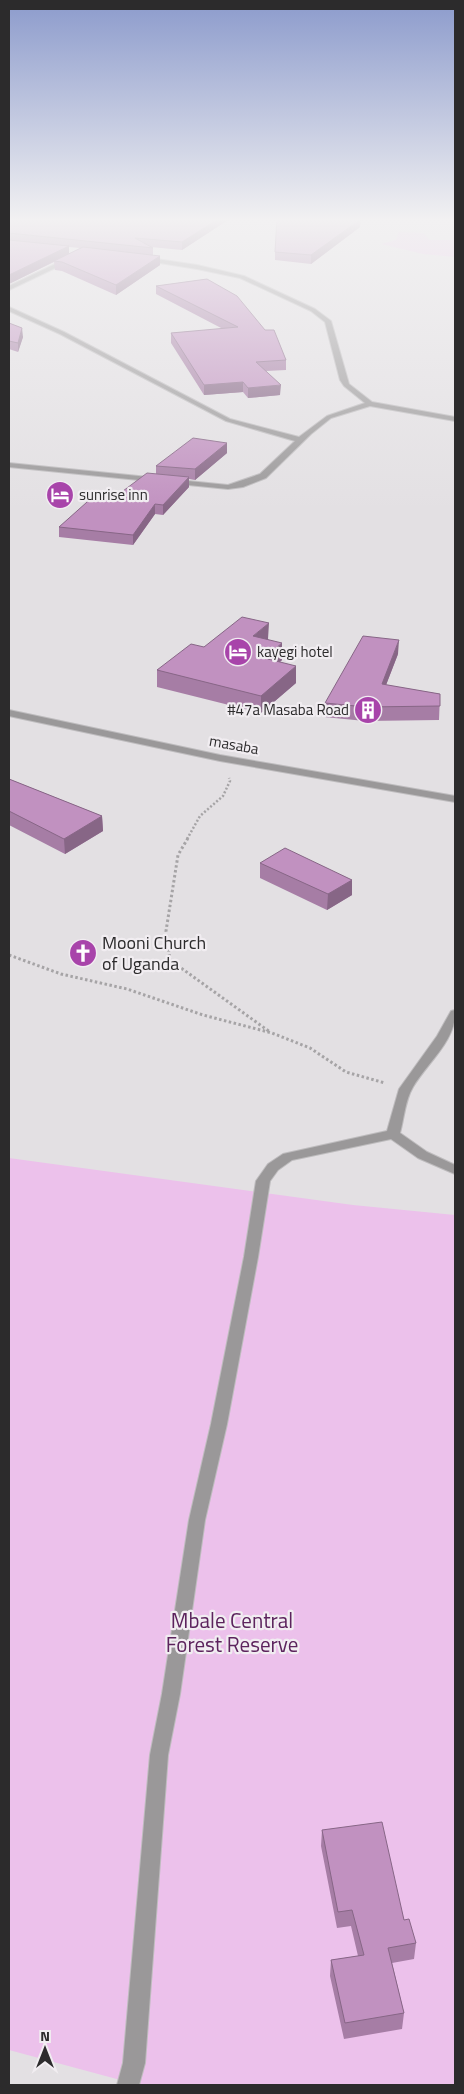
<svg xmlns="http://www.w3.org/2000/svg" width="464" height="2094" viewBox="0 0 464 2094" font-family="'Titillium Web',sans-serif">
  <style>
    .green { fill: #ecc1eb }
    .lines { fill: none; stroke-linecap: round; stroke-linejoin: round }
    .minor-casing { stroke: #bebcbe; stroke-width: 2 }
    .path-far1 { stroke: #a6a4a6; stroke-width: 2.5; stroke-dasharray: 2 2; stroke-linecap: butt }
    .path { stroke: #a6a4a6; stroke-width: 3; stroke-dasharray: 2.5 2.5; stroke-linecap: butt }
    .minor { fill: #9a9899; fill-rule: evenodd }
    .wall { fill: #a67da5; fill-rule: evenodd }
    .shaded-wall { fill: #876686 }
    .building { fill: #c191c0; stroke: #876686 }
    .labels { text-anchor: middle; stroke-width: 4.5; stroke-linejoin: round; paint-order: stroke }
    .far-poi-label { font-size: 15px; fill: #2c2b2c; stroke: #f1edf1; text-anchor: start }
    .far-street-label { font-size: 15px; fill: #2c2b2c; stroke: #f1edf1 }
    .poi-label { font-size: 18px; fill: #2c2b2c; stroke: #f1edf1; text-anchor: start }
    .near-park-label { font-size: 21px; fill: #5c235d; stroke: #f1edf1 }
  </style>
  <rect width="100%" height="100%" fill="#e3e0e3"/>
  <path class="green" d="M399,232L423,233L430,240H455V257L423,254L381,244L396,240Z
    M9,1158L353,1205L455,1215V2085H139L9,2050Z"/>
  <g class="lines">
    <g class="minor-casing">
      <path id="minor" d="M70,257L72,260L9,290V286Z
        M143,257L197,265L244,276L315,309L331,321L349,384L372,402L455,417V421L370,406L331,418L311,434L266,478L243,487L228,489L9,467V463L228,485L260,474L295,441L226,421L60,334L9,311V307L64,332L230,419L299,437L327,416L365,403L344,386L340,380L325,322L311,311L240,278L197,269L141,260Z
        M9,710L220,755L455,796V802L220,761L9,716Z
        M455,1010C457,1040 427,1063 413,1087C405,1100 404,1119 400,1133L427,1152L455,1165V1174L418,1158L391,1139L292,1160L278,1170L270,1181L258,1257L227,1424L205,1520L180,1694L168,1755L145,2063L139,2085H117L123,2063L150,1755L162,1694L189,1520L211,1424L244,1257L256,1181L268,1164L283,1154L387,1131L399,1089L437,1036L451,1011Z"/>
    </g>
    <path class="path-far1" d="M187,839L200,816L223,796L230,781L229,778"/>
    <path class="path" d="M188,838L178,855L166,931L170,960L270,1032
      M9,955L61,974L127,989L203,1015L272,1033L310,1048L346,1072L385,1083"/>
    <use href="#minor" class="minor"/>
  </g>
  <path class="wall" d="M9,218H231L182,250L151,247L153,248V256H160V265L116,295L62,271L55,270L54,262L9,284ZM69,247L80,248L69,254Z
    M360,227L311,264L275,260V252Z
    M207,279L286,360V370L266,371L280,395L248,398L243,392L204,395L171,343V333L223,329L156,294V286Z
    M9,323L23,337L18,352L9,349Z
    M227,443V453L195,480L189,479V487L163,515L155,514L133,545L59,537V527L156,474V466Z
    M268,639L282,660L280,662L296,683L261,713L157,687V670L204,647Z
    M398,654L386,685L440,694L439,720L365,721L324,717L325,703Z
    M9,779L102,816L103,831L65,854L9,825Z
    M260,863L352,880V895L327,910L260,878Z
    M322,1830L404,1920L416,1943L414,1959L392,1963L404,2013L402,2029L344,2039L330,1976L331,1960L358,1956L351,1926L337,1928L321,1846Z"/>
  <path class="shaded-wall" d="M220,218H231L182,250V242Z
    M361,219L360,227L311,264V255Z
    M69,246V254L9,284V275Z
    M160,256V265L116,295V285Z
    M22,328L23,337L18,352V343Z
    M243,382V392L204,395V385Z
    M281,385L280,395L248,398V388Z
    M227,443V453L195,480V469Z
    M189,477V487L163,515V505Z
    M155,504V514L133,545V535Z
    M269,623L268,639L252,653L253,636Z
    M399,640L398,654L381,698L382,684Z
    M282,643V660L264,675V658Z
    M296,666V683L261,713V696Z
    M102,816L103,831L65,854L64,839Z
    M352,880V895L327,910L328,894Z"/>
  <path class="building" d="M9,218H220L182,242L135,238L153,248L9,233Z
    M277,218L361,219L311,255L275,252Z
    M9,240L69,246L9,275Z
    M83,247L160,256L116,285L62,262L54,261Z
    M207,279L237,296L265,330H274L286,360L256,362L281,385L248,388L243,382L204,385L171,333L238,327L156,286Z
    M9,323L22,328L18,343L9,341Z
    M193,438L227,443L195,469L156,466Z
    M147,473L189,477L163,505L155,504L133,535L59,527L96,494L115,497Z
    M242,617L269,623L253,636L282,643L264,658L296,666L261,696L157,670L191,644L204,647Z
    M363,636L399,640L382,684L440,694V706L366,707L325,703Z
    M9,779L102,816L64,839L9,811Z
    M285,848L352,880L328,894L260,863Z
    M382,1822L404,1920L409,1919L416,1943L388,1948L404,2013L345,2023L331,1960L364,1955L352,1910L338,1912L322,1830Z"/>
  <linearGradient id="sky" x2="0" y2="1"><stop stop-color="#8c9bcc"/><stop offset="0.43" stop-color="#f2f1f2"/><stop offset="1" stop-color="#f2f1f2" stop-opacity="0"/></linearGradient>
  <rect width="464" height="511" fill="url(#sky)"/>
  <defs>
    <g id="hotel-disc" transform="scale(1.4375)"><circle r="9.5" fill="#a844aa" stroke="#f1edf1"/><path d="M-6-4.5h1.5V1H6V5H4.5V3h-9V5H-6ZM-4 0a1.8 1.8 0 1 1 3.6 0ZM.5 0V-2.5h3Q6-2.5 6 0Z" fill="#fff"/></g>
    <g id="building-disc" transform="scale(1.4375)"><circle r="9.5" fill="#a844aa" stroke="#f1edf1"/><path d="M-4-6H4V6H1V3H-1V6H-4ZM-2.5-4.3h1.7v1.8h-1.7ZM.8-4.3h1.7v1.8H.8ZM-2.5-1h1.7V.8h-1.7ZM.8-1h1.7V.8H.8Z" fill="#fff"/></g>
    <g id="church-disc" transform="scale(1.4375)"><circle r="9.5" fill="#a844aa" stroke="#f1edf1"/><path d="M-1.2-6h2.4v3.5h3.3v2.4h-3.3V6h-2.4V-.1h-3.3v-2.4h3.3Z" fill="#fff"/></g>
  </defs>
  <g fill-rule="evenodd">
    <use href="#hotel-disc" x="60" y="495"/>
    <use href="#hotel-disc" x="238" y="652"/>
    <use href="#building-disc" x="368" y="710"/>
    <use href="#church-disc" x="83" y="953"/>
  </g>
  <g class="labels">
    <g class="far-poi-label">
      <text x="79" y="500">sunrise inn</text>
      <text x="257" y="657">kayegi hotel</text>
      <text x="349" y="715" text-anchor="end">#47a Masaba Road</text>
    </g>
    <g class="far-street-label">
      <text transform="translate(234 745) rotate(10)" y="5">masaba</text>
    </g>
    <g class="poi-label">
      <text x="102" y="949">Mooni Church<tspan x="102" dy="21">of Uganda</tspan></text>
    </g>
    <g class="near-park-label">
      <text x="232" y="1628">Mbale Central<tspan x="232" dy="24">Forest Reserve</tspan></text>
    </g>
  </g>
  <rect width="464" height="2094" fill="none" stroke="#2c2b2c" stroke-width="20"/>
  <g transform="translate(45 2049)" stroke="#f1edf1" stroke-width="4" paint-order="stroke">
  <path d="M0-4L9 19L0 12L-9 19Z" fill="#2c2b2c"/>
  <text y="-8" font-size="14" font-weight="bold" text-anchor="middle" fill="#2c2b2c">N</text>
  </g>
</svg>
